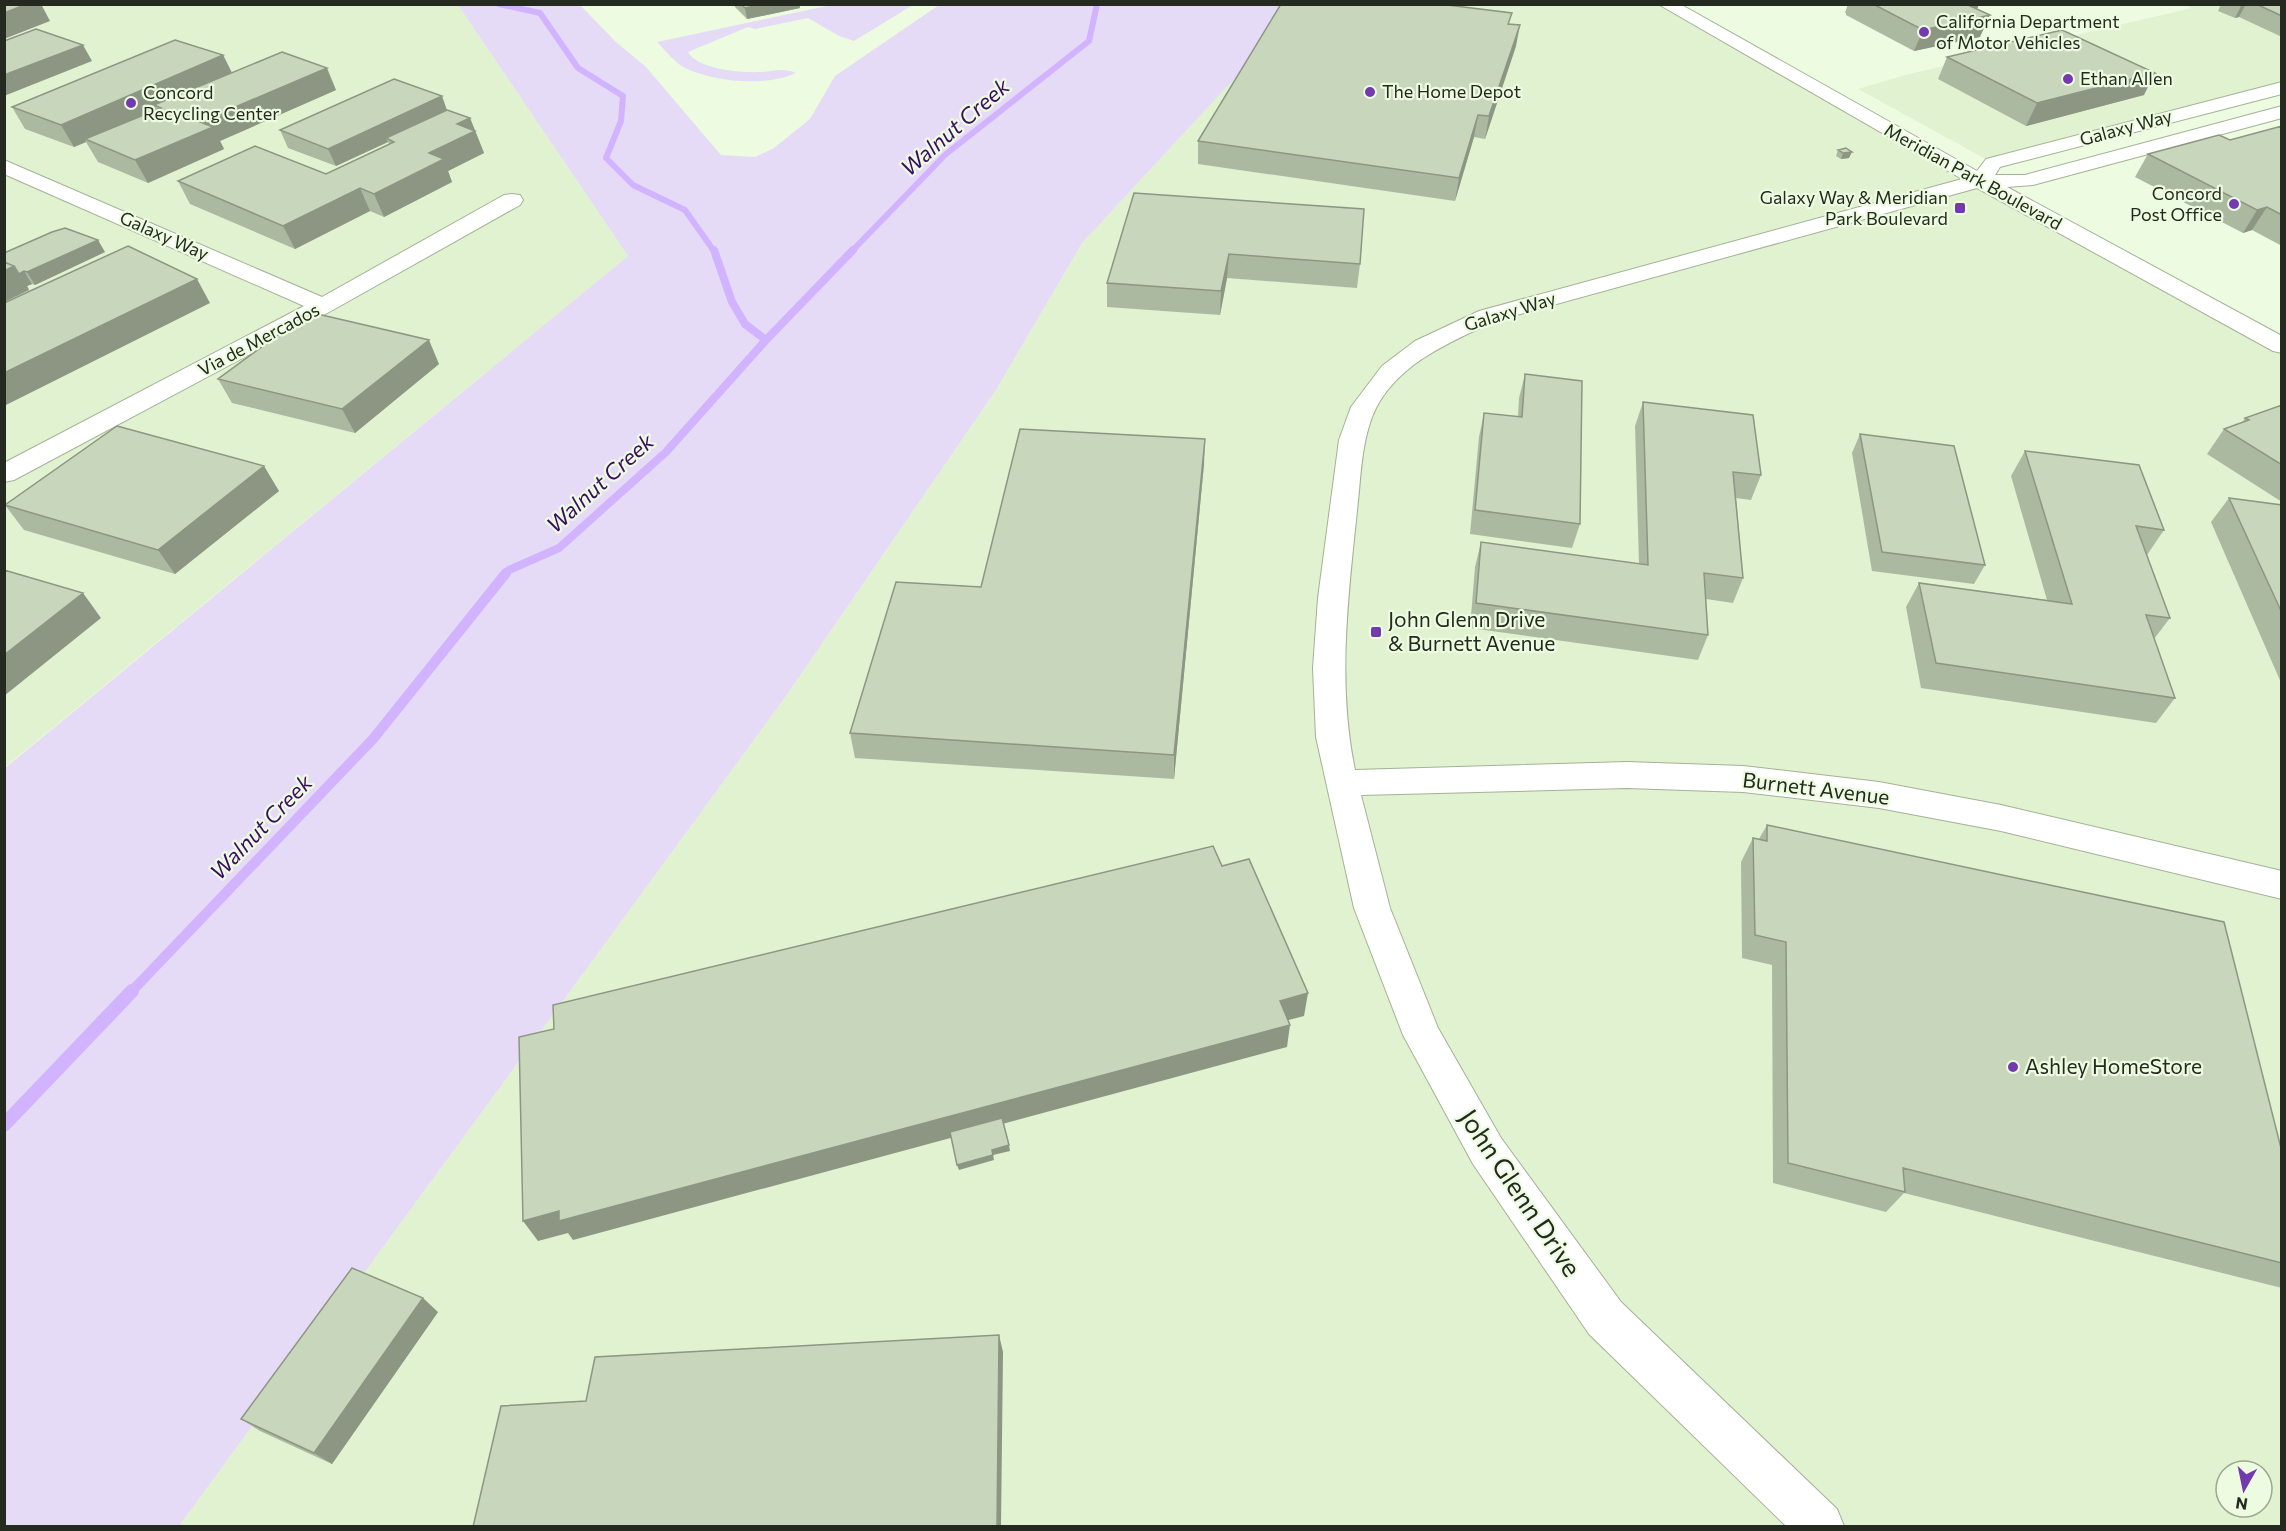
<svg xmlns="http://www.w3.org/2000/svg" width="2286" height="1531" viewBox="0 0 2286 1531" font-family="Commissioner,sans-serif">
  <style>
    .built { fill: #e0f2cf; fill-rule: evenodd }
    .green { fill: #e5dbf6 }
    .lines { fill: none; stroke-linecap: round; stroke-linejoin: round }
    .stream-far3 { stroke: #d1b3ff; stroke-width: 6 }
    .stream-far2 { stroke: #d1b3ff; stroke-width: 8 }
    .stream-far1 { stroke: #d1b3ff; stroke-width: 10 }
    .stream { stroke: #d1b3ff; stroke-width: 14 }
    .street-casing { stroke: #a4b297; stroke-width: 2 }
    .street { fill: #fff; fill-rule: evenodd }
    .wall { fill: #acb9a1 }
    .shaded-wall { fill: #8c9683 }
    .building { fill: #c8d7bb; stroke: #8c9683; stroke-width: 1.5 }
    .poi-dot { fill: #733ab0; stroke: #edfce0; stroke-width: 2 }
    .labels { text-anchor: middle; stroke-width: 4.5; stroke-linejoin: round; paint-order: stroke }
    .far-poi-label { font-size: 18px; fill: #252a20; stroke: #edfce0; text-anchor: start }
    .far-street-label { font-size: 18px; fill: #252a20; stroke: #edfce0 }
    .poi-label { font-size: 21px; fill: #252a20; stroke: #edfce0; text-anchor: start }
    .street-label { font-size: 21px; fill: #252a20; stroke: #edfce0 }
    .water-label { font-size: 22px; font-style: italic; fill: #3c0c65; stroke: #edfce0 }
    .near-street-label { font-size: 26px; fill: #252a20; stroke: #edfce0 }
  </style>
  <rect width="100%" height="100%" fill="#edfce0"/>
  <path class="built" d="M5,5H458L628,256L5,767Z
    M1280,5H1666L2281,346V1526H179L786,696L996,390L1082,243L1237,76ZM2226,1471H2262V1507H2226Z
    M2185,5H2281V88L1993,163L1858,89L1905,75L2192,8Z"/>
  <path class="green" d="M458,5H580L616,42L646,67L721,155L755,157L774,148L810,119L835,76L939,5H1280L1237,76L1082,243L996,390L786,696L179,1526H5V768L628,256Z
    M826,5H913L854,41L839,36L808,18L755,29L748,27L688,52C697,69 740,73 759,72C772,72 783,67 796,73C766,87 714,82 685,68C675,63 665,50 657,42L827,6Z"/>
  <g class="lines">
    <path class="stream-far3" d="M499,4L540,13L578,68L623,96L621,121L606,158L633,185L685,210L714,251
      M852,251L946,154L1089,41L1097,4"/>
    <path class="stream-far2" d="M714,250L732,302L745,324L766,340
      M505,575L509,570L559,548L666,452L766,340L853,250"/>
    <path class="stream-far1" d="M131,992L373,739L506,573"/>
    <path class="stream" d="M4,1125L132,991"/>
    <g class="street-casing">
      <path id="street" d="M1658,4H1680L1977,171L1986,159L2282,82V94L2000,167L1995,175H2025L2282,106V118L2033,185L2007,187L2282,336V353L2273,351L1977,188L1495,321C1451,342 1400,362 1376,408C1361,439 1361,477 1357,511C1348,597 1337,684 1355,770L1627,762L1743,766L1879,782L2001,805L2282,871V899L2001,831L1879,808L1743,792L1627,788L1361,795L1390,908L1438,1028L1501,1138L1621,1302L1837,1509L1844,1526H1786L1589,1334L1473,1164L1403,1035L1354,908L1316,737L1313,668L1318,598L1339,440L1351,407L1382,366L1415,341L1479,311L1962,179Z
        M4,160L322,297L504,195L512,194L520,195L523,200L520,205L331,311L14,480L4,482V463L304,306L4,174Z"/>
    </g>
    <use href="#street" class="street"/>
  </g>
  <path class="wall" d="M734,4H799L800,8L747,19L735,7Z
    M1848,4H1979L1977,9L1980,37L1914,51L1846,15V13H1845Z
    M2221,4H2282V37L2239,17L2235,18L2218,11Z
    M1510,24L1516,46L1485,139L1474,137L1455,201L1198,164V141Z
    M223,55L232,73L336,90L220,141L224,149L148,183L98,162L86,142L74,147L25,129L12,107Z
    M1947,57L2144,95L2026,126L1938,79Z
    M447,110L470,118L484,153L448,171L452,182L384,217L370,211L295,249L190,204L178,181L326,174L389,144L388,142L336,166L288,148L280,130Z
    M2282,126V246L2252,230L2243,233L2135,177L2148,154L2230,140Z
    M1838,150L1849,158L1841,159L1836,156Z
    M1134,193L1360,264L1357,288L1227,278L1220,315L1107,307V283Z
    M105,252L35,285L32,284L27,286L29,290L4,302V253Z
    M439,364L355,433L232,403L218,379Z
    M1525,374L1580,524L1572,548L1470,534L1479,437L1484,413L1518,417L1519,398Z
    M1643,402L1761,475L1751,500L1736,498L1743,578L1733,603L1706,599L1708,635L1698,660L1470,628L1475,567L1481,542L1639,564L1635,426Z
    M2282,405V502L2207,454L2224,429L2242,423L2245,418Z
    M1860,434L1985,565L1974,584L1872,571L1852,453Z
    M2025,451L2164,530L2147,555L2170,618L2154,639L2175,698L2156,723L1921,688L1906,607L1919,583L2047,600L2011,476Z
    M1204,464L1174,779L855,758L850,733L981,587Z
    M279,491L175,574L24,530L5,505Z
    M2229,498L2282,505V685L2211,522Z
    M1767,825L2282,1152V1288L1904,1193L1886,1212L1773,1183L1772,965L1742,958L1741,862L1753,838L1759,839Z
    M438,1312L332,1464L260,1431L241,1419Z"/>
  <path class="shaded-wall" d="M27,4H41L50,21L4,39V13Z
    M763,4H799L800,8L747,19L745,8Z
    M1979,4L1973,19L1990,15L1980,37L1914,51L1923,30L1970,6Z
    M2242,4H2246L2239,17L2235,18Z
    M1520,25L1516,46L1485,139L1489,116Z
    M83,45L92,61L4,96V75Z
    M223,55L234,77L161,108L154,105L157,111L85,139L86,142L74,147L61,125Z
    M327,68L336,90L220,141L224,149L148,183L135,160L200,122Z
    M2155,73L2144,95L2026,126L2037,103Z
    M442,96L448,113L386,138L388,142L336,166L328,149Z
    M1478,115L1474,137L1455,201L1459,178Z
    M470,118L484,153L448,171L452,182L384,217L374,194L429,153L457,124Z
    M1852,152L1849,158L1841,159L1843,153Z
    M360,188L370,211L295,249L283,226Z
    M2267,207L2252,230L2243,233L2257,210Z
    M98,240L105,252L35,285L27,272Z
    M1229,254L1227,278L1220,315L1221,291Z
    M14,266L24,271L32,284L27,286L29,290L4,302V271Z
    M197,279L210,303L4,406V373Z
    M429,340L439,364L355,433L342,409Z
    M1205,439L1204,464L1174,779V755Z
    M264,466L279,491L175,574L158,550Z
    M83,593L101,618L4,696V655Z
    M1308,993L1304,1016L1277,1023L1280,1001Z
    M1290,1025L1287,1047L573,1240L568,1233L538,1241L523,1221L559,1211Z
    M1009,1145L1010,1151L993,1155L994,1160L959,1170L957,1165L992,1150Z
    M423,1298L438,1312L332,1464L314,1453Z
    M999,1335L1003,1352L1001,1527H997Z"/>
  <path class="building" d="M4,4H27L4,13Z
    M741,4H763L745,8Z
    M1281,4H1439L1512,13L1508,24L1520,25L1489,116L1478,115L1459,178L1198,141Z
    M1873,4H1978L1970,6L1990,15L1923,30Z
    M2256,4H2282V16Z
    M36,29L83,45L4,75V41Z
    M2062,30L2155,73L2037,103L1947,57Z
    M175,40L223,55L61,125L12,107Z
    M282,52L327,68L200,122L213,127L135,160L85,139L161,108L154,105Z
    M394,79L442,96L328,149L280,130Z
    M447,110L470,118L457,124L475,131L429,153L444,159L374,194L360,188L283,226L178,181L255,146L326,174L394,142L386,138Z
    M2282,126V215L2267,207L2257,210L2148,154L2219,135L2230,140Z
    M1846,148L1852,152L1843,153L1838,150Z
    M1134,193L1364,209L1360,264L1229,254L1221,291L1107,283Z
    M65,228L98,240L27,272L24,271L19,274L14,266L4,262V253L52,232Z
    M128,246L197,279L4,373V303Z
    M4,262L14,266L4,271Z
    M309,312L429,340L342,409L218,379Z
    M1525,374L1582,381L1580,524L1475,510L1484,413L1522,417Z
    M1643,402L1753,415L1761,475L1733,472L1743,578L1704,573L1708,635L1476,603L1481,542L1648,565Z
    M2282,405V465L2224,429L2249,420L2245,418Z
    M117,426L264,466L158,550L5,505Z
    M1020,429L1205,439L1174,755L850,733L896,582L981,587Z
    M1860,434L1954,446L1985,565L1882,552Z
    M2025,451L2139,465L2164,530L2136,526L2170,618L2146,615L2175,698L1936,663L1919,583L2072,604Z
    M2229,498L2282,505V613Z
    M4,570L83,593L4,655Z
    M1767,825L2224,922L2282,1152V1263L1903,1168L1905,1192L1788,1163L1786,942L1755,935L1753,838L1767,841Z
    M1213,846L1222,866L1249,859L1308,993L1280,1001L1290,1025L559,1221V1211L523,1221L519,1037L554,1029L553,1005Z
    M1002,1118L1009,1145L992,1150L993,1155L957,1165L950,1132Z
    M352,1268L423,1298L314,1453L241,1419Z
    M999,1335L997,1527H473L501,1406L586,1401L595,1357Z"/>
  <g class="poi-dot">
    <circle cx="1924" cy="32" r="6"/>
    <circle cx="2068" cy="79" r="6"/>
    <circle cx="1370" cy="92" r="6"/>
    <circle cx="131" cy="103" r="6"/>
    <circle cx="2234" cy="204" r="6"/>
    <rect x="1954" y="202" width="12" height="12" rx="3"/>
    <rect x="1370" y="626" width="12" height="12" rx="3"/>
    <circle cx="2013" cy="1067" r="6"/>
  </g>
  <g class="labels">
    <g class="far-poi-label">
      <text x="1936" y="28">California Department<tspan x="1936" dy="21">of Motor Vehicles</tspan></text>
      <text x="2080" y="85">Ethan Allen</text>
      <text x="1382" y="98">The Home Depot</text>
      <text x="143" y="99">Concord<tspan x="143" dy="21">Recycling Center</tspan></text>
      <text x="2222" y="200" text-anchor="end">Concord<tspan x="2222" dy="21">Post Office</tspan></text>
      <text x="1948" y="204" text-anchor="end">Galaxy Way &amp; Meridian<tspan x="1948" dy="21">Park Boulevard</tspan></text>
    </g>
    <g class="far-street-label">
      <text transform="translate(2126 128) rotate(-15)" y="6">Galaxy Way</text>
      <text transform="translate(1973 177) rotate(29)" y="6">Meridian Park Boulevard</text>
      <text transform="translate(164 236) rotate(24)" y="6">Galaxy Way</text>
      <text transform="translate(1510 312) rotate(-17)" y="6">Galaxy Way</text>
      <text transform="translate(259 340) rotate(-28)" y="6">Via de Mercados</text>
    </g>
    <g class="poi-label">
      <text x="1388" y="627">John Glenn Drive<tspan x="1388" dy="24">&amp; Burnett Avenue</tspan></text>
      <text x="2025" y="1074">Ashley HomeStore</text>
    </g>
    <g class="street-label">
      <text transform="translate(1816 789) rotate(7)" y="7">Burnett Avenue</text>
    </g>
    <g class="water-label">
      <text transform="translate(955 127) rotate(-41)" y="8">Walnut Creek</text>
      <text transform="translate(600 483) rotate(-42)" y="8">Walnut Creek</text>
      <text transform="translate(261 827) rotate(-46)" y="8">Walnut Creek</text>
    </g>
    <g class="near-street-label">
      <text transform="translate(1520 1193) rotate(56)" y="9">John Glenn Drive</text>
    </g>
  </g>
  <rect width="2286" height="1531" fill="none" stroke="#252a20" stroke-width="12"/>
  <g transform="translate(2244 1489) rotate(189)"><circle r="28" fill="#edfce0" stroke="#9da893" stroke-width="1.5"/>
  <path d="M0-4.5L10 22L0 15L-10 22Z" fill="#733ab0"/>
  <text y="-9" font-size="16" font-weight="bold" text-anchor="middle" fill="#252a20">N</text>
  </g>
</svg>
